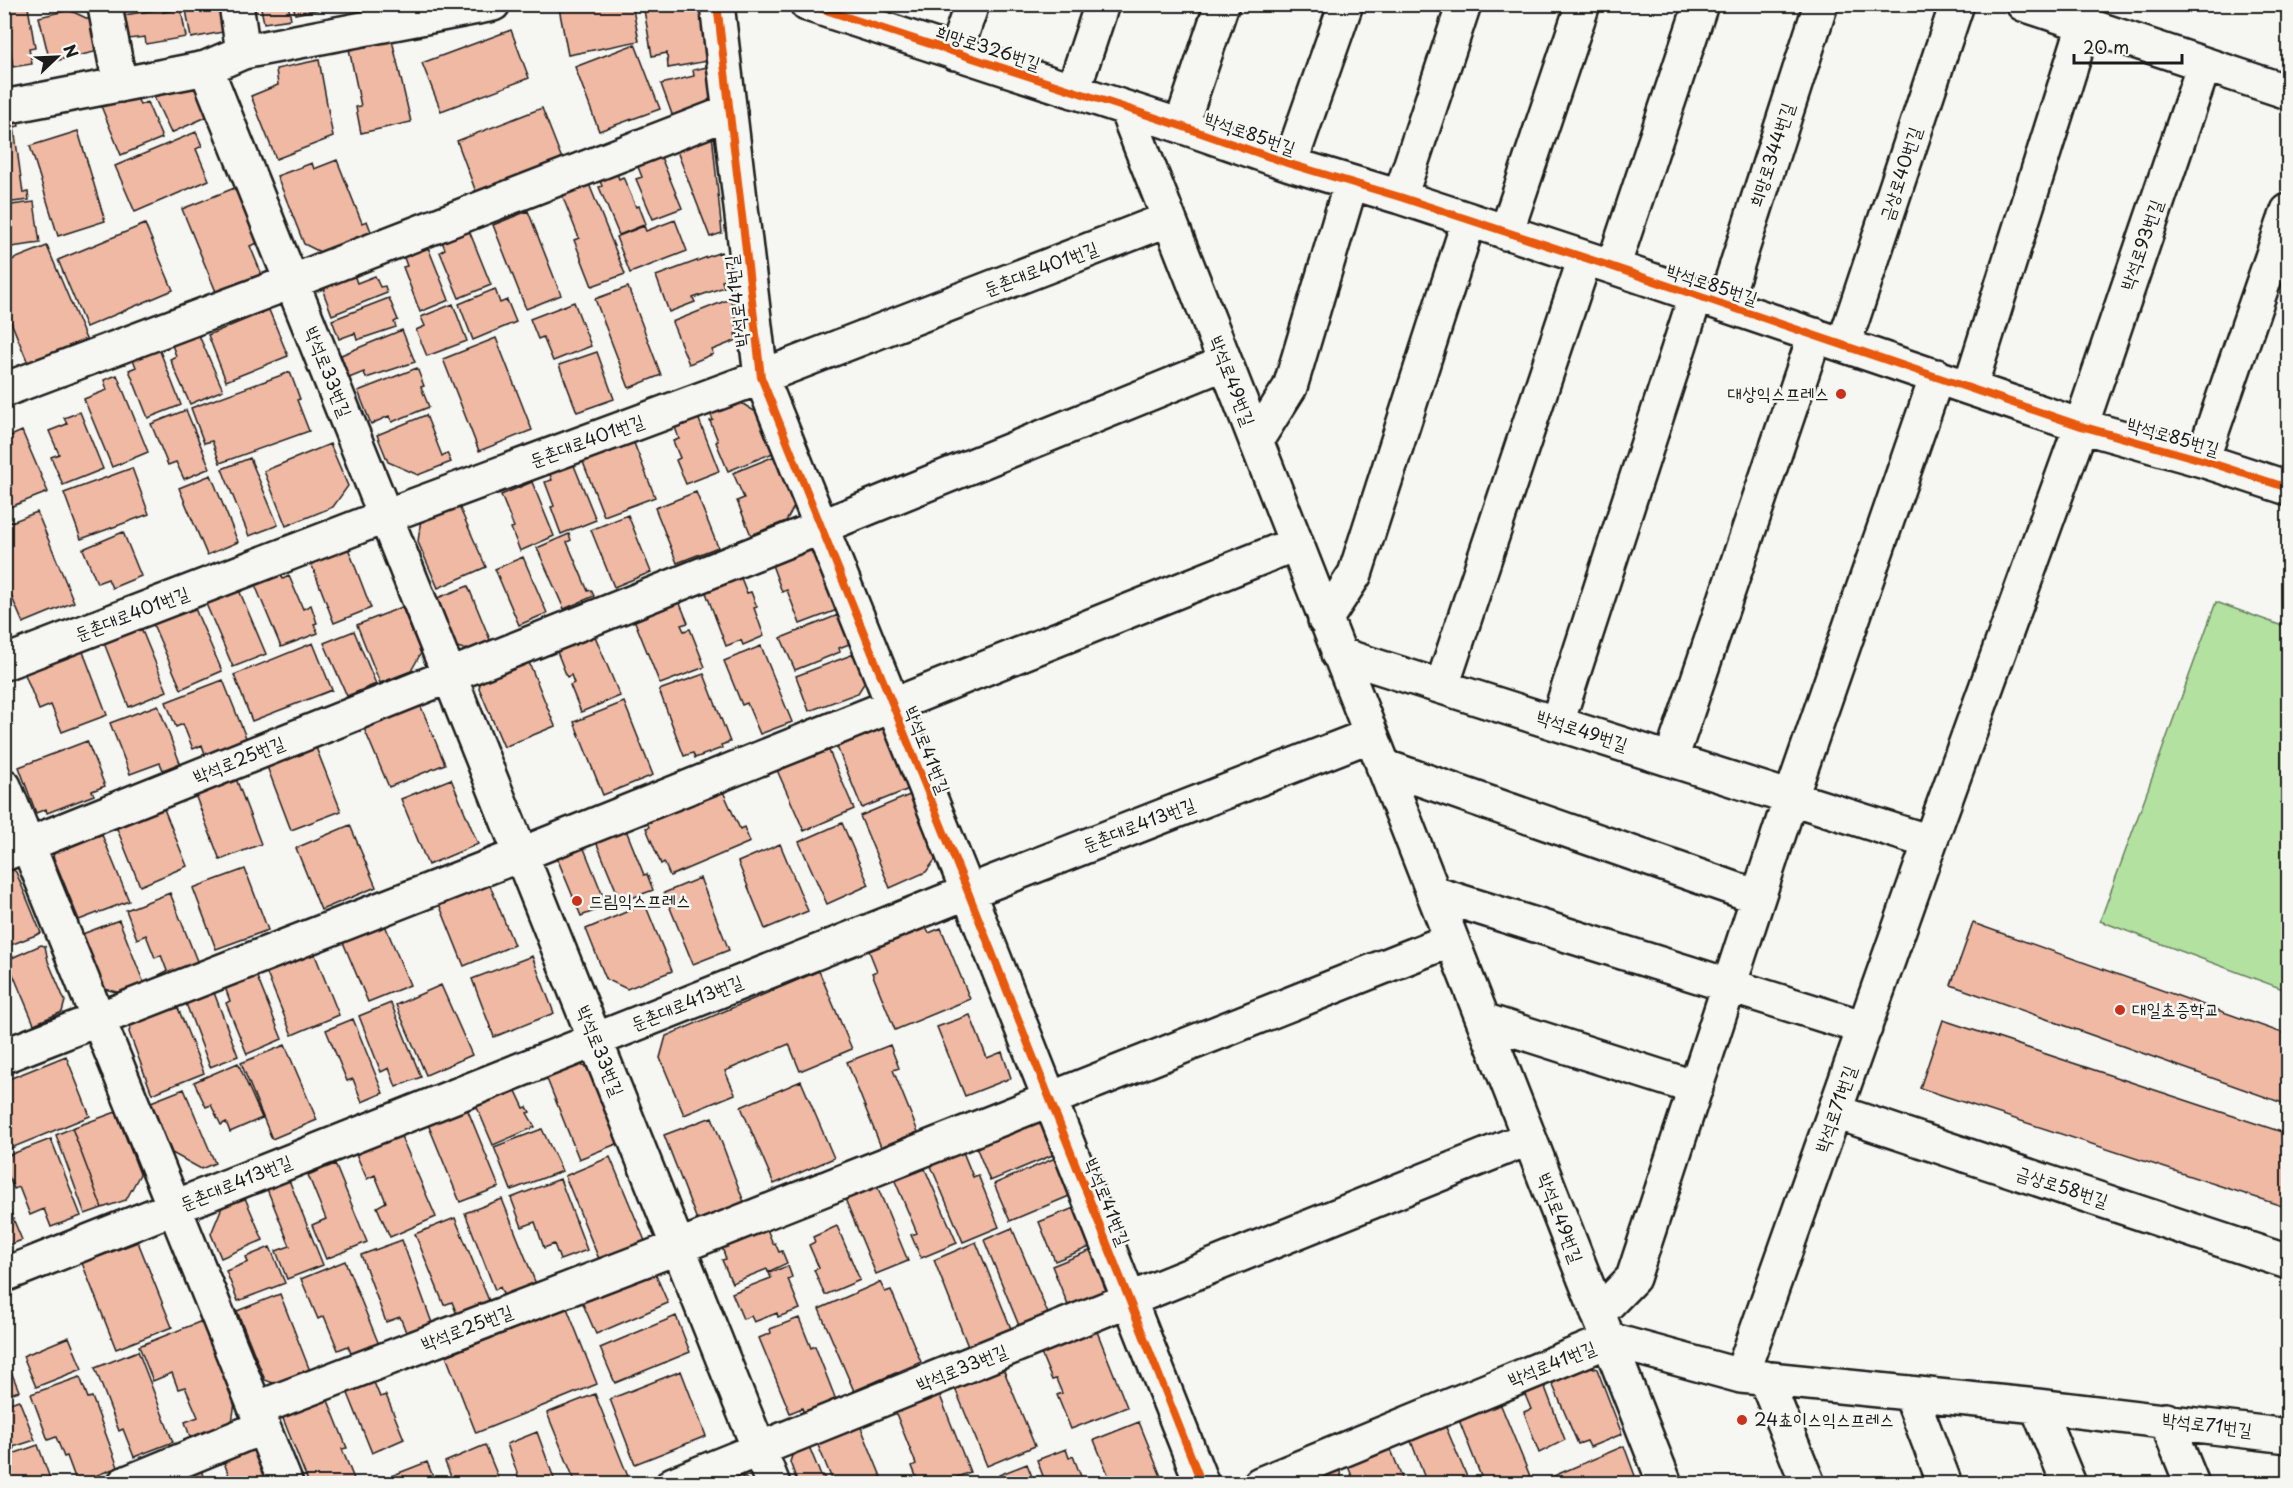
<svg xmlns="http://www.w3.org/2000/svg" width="2293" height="1488" viewBox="0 0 2293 1488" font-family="'Playpen Sans','Poor Story',sans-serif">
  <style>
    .green { fill: #b2e1a0; stroke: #677e5e; stroke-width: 1.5 }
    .building { fill: #f0b9a4; stroke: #1c1c1c; stroke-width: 1.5 }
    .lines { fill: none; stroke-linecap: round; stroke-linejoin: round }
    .minor-casing { stroke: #1c1c1c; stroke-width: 38 }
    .minor { stroke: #f6f6f2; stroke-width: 33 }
    .cycleway-casing { stroke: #f6f6f2; stroke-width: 11 }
    .cycleway { stroke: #e8590c; stroke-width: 8 }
    .poi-dot { fill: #c8321e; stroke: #f6f6f2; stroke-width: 2 }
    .labels { text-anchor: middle; stroke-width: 5; stroke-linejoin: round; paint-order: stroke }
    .street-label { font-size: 18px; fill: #1c1c1c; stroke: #f6f6f2 }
    .poi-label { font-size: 18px; fill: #1c1c1c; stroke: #f6f6f2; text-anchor: start }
  </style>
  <rect width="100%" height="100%" fill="#f6f6f2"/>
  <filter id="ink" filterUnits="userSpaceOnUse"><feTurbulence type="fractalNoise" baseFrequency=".0167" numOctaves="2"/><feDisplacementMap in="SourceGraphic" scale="12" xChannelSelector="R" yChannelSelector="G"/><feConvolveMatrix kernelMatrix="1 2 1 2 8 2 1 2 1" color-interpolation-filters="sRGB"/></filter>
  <g filter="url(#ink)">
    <path class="green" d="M2216,602L2288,628V991L2100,921Z"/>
    <path class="building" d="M4,4H24L28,7L35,48L29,49L32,64L13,67Z
      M185,4H223L228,31L191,38Z
      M250,4H288L291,19L264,23L261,8L251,10Z
      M293,4H326V8L295,14Z
      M579,4H632L639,41L568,55L559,8Z
      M643,4H707L709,15L701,17L708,61L668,68L667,53L652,56Z
      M163,9V12L181,9L186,37L146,44L145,37L128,39L124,15Z
      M69,10L99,24V51L50,62L39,17Z
      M511,30L529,78L441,111L422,63Z
      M392,40L411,122L361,133L356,107L361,106L349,49Z
      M4,41L10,69L4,70Z
      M635,44L660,109L599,131L575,67Z
      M319,60L333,137L276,159L251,96L278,85L276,69Z
      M712,66L717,90L704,105L673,117L661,84L694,76L693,70Z
      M188,82L201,87L213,114L171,133L154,97Z
      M135,92L140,105L147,102L162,138L121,155L101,106Z
      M542,108L562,159L476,192L457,141Z
      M17,117L19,126L14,127L23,193L28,192L29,200L4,203V119Z
      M78,131L105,221L58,236L30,146Z
      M196,132L202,146L196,149L209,180L135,212L115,166Z
      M712,134L722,233L710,237L675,146Z
      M658,150L682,208L653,219L636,179L642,177L635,159Z
      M337,160L362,223L367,221L372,234L324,254L304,244L277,176L312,163L314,169Z
      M613,164L619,179L623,177L636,207L639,206L646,224L619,235L599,187L602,186L596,171Z
      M587,179L625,274L592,286L574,240L579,238L560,190Z
      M237,187L260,242L250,246L264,280L219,299L182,209Z
      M34,202L40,243L4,248V206Z
      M528,211L561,295L526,309L493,225Z
      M675,220L687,251L630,273L616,237L644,226L646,231Z
      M145,224L173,290L86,327L58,260Z
      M468,228L491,285L459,298L440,252L445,249L441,239Z
      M427,245L449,300L420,312L403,267L407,266L403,255Z
      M47,246L86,339L28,363L4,305V263Z
      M721,252L730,278L722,281L724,287L693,298L695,302L669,312L656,276Z
      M354,275L357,283L375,276L380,287L385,286L387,293L332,315L324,294L326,283L335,280L336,282Z
      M628,287L661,375L629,388L595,299Z
      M495,289L500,303L507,300L516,322L473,340L459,304Z
      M389,298L398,320L394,322L396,327L357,340L355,333L339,339L332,320Z
      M730,299L742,331L735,334L737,340L712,350L713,354L689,364L672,322Z
      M574,302L591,346L553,361L543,337L538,339L530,319Z
      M453,304L467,341L427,356L416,330L425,326L421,317Z
      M269,310L288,356L226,381L208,335Z
      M402,330L415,362L366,378L364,372L349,378L341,355Z
      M197,331L223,390L190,404L170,359L176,356L171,342Z
      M496,338L532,430L479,451L443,359Z
      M158,346L181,405L148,418L129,370L136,367L132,357Z
      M597,352L614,399L577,412L559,365Z
      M417,368L424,386L421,387L429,407L392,422L389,416L371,424L358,391Z
      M290,372L300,399L297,400L309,431L220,463L212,441L204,443L191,408Z
      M117,375L148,452L112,467L84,399L107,390L104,380Z
      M738,401L756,412L773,453L728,471L716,442L718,441L710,421L713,420L710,413Z
      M186,410L210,468L184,479L176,462L168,465L151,424Z
      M80,412L103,469L63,485L51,457L59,454L49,431L67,424L64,418Z
      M426,415L442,456L447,453L451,462L418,475L388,462L377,435Z
      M698,417L719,471L686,484L676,460L680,458L673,441L679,439L675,427Z
      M22,431L48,492L10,507L4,494V439Z
      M632,438L655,497L604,516L581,457Z
      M330,444L348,486L333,507L286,526L264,471Z
      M775,456L795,505L786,521L751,535L737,501L744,498L733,473Z
      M250,458L278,525L249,536L222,469Z
      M573,463L596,520L561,534L551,507L554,506L545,482L552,480L549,472Z
      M132,468L149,514L81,539L64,493Z
      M211,475L238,542L207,555L179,488Z
      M532,482L554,536L520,551L511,528L514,527L501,495Z
      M696,492L718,547L677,563L655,508Z
      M457,502L486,567L438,588L418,542L421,518Z
      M37,512L74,602L23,623L4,579V525Z
      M628,515L651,572L614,587L591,530Z
      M123,532L141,576L112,588L108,579L97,583L83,549Z
      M569,534L571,540L567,542L588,591L591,590L594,596L564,609L537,548Z
      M801,541L813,549L837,610L800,624L787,590L782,592L768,554Z
      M348,548L371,608L334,623L311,563Z
      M523,557L547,613L519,625L495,569Z
      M737,568L747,593L751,592L757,607L754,608L764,636L743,645L741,640L726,646L702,582Z
      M279,569L283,579L289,576L303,609L311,605L317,623L314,624L318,633L281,647L253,580Z
      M468,586L491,642L470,651L454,646L435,599Z
      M239,590L266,654L233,667L206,604Z
      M676,594L688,623L681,625L684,631L690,629L705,667L660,684L631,612Z
      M193,604L222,671L181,689L152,622Z
      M402,607L421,653L411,671L380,683L357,625Z
      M838,615L849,644L839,648L840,652L795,670L781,638Z
      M141,628L167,691L129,707L104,643Z
      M592,629L620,696L581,712L570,685L574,683L571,675L567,677L554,644Z
      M354,631L376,684L347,696L324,643Z
      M313,643L332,690L252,721L234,675Z
      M761,646L792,722L760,734L747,703L742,705L724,661Z
      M82,649L107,715L62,732L51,705L39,710L24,672Z
      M854,654L865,682L858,693L809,711L796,676Z
      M526,655L555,726L504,747L479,688L483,672Z
      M704,674L730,742L721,745L722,748L695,758L693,753L684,756L659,690Z
      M223,680L247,740L206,757L202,745L193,749L183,724L176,727L166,702Z
      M419,702L445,764L389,787L363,726Z
      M624,702L653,775L603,795L574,722Z
      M158,705L180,763L163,770L160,763L130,774L110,723Z
      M870,722L884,728L909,789L862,808L833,737Z
      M824,739L854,809L804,831L773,761Z
      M87,741L105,786L92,791L94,795L47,813L46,809L36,813L19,767Z
      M315,745L341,811L291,830L266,764Z
      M235,776L261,844L220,860L194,792Z
      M451,779L478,844L428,865L401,799Z
      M720,785L740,829L744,827L750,842L670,876L664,862L661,864L646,828L649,827L644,815Z
      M912,794L938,856L926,872L890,888L860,816Z
      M160,799L187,866L140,886L113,819Z
      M622,820L644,875L647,874L653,890L621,902L592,832Z
      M842,823L869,885L827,904L799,842Z
      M98,825L129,901L79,920L53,856L62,839Z
      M350,825L376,887L321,910L296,848Z
      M579,836L607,906L581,916L557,858L561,843Z
      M780,844L808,911L765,929L738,862Z
      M4,864L16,872L41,933L8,946L4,936Z
      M245,869L268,930L216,949L193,888Z
      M700,878L729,950L693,964L664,893Z
      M489,883L514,945L464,966L439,904Z
      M170,893L199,966L161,981L159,975L167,971L161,955L155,958L146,935L137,939L126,910Z
      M645,904L672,971L627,989L606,979L586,929Z
      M382,918L410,985L368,1002L340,935Z
      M119,920L145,986L124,994L101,988L80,935Z
      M1973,923L2288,1035V1105L1951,985Z
      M926,928L929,933L941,928L970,999L895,1030L872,973L877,971L869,951Z
      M41,945L45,946L48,961L65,1001L62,1012L34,1024L7,960Z
      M313,950L339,1015L292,1035L265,969Z
      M532,956L554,1013L494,1037L472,979Z
      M253,967L282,1039L247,1054L226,1003L230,1001L222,979Z
      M819,971L852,1049L800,1071L789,1044L725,1071L735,1094L684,1115L660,1058L666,1036Z
      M210,982L238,1056L210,1067L182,993Z
      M441,985L472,1055L426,1075L396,1005Z
      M174,998L204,1073L152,1094L129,1032L134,1013Z
      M391,1003L421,1077L396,1087L389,1068L381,1072L359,1016Z
      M970,1015L987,1058L1002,1052L1011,1078L965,1096L937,1027Z
      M353,1019L383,1093L362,1102L353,1079L347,1081L326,1030Z
      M1943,1020L2288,1134V1208L1920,1088Z
      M285,1045L317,1120L272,1139L241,1063Z
      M890,1045L899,1068L893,1070L918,1132L881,1147L847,1062Z
      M66,1056L90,1116L4,1151V1081Z
      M238,1063L262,1118L230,1132L226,1122L221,1125L211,1105L206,1107L194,1082Z
      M575,1063L596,1071L624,1141L579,1159L545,1074Z
      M801,1081L834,1158L774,1184L741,1107Z
      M506,1084L510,1093L516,1091L524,1108L527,1107L530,1112L527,1113L535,1127L493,1145L473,1098Z
      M184,1089L215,1163L201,1169L172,1153L151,1102Z
      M464,1101L499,1187L460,1202L425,1117Z
      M116,1112L140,1174L126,1200L102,1208L72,1128Z
      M712,1117L744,1202L697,1220L664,1135Z
      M1040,1120L1055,1154L990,1181L975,1144L1003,1133L1004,1136Z
      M72,1128L102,1208L85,1214L56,1135Z
      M542,1129L562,1171L511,1190L494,1147Z
      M400,1134L436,1217L390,1237L377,1207L386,1202L375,1175L367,1179L356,1154Z
      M51,1139L81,1216L51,1227L44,1209L30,1215L19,1187L14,1189L4,1165V1157Z
      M950,1149L953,1156L963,1152L973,1177L978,1175L999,1227L963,1242L928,1159Z
      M1060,1156L1074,1194L1010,1221L994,1184Z
      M610,1157L645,1241L599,1259L565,1176Z
      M335,1164L367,1242L326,1259L312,1225L326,1219L308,1175Z
      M925,1169L957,1243L921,1258L911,1235L917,1233L895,1181Z
      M560,1179L587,1250L560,1260L554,1244L544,1248L535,1222L522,1227L511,1198Z
      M289,1180L323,1265L287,1279L276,1251L290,1246L267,1189Z
      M875,1181L908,1261L876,1274L843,1194Z
      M4,1197L22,1240L4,1247Z
      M245,1198L263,1240L221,1258L211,1234L222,1207Z
      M502,1199L536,1284L504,1296L500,1287L495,1290L465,1213Z
      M1079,1206L1095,1245L1055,1261L1039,1222Z
      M455,1218L490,1303L458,1317L452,1302L444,1305L415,1234Z
      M765,1224L773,1244L775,1243L779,1252L782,1251L787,1263L768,1272L767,1269L732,1283L722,1260L726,1259L722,1247Z
      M837,1226L860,1280L825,1295L814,1270L819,1268L809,1245L815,1242L813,1237Z
      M1012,1228L1049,1316L1020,1328L984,1240Z
      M402,1240L432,1323L406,1332L400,1317L386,1322L361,1255Z
      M138,1242L172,1327L116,1349L82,1263Z
      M976,1242L1012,1331L969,1349L934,1260Z
      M270,1247L285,1283L238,1301L226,1271L248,1262L246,1257Z
      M1094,1249L1108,1284L1104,1297L1070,1310L1052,1266Z
      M345,1261L380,1347L353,1358L348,1346L338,1350L324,1316L318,1319L301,1279Z
      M788,1266L792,1277L788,1279L800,1309L778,1317L777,1313L754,1322L751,1316L743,1319L732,1293L771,1278L769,1273Z
      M655,1273L668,1303L596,1334L580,1297Z
      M880,1282L885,1292L891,1290L921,1362L854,1391L819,1309Z
      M280,1294L312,1376L284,1387L265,1380L237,1311Z
      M567,1308L597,1384L476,1433L446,1356Z
      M676,1316L690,1352L615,1383L600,1348Z
      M799,1318L811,1348L815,1346L836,1400L804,1413L802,1408L790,1413L759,1338L771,1333L770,1329Z
      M202,1321L235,1402L232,1423L191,1440L185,1422L198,1417L185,1387L178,1389L172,1373L153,1381L139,1346Z
      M1096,1329L1127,1407L1071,1429L1057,1395L1062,1393L1056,1379L1052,1380L1040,1351Z
      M69,1337L82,1369L36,1387L23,1356Z
      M138,1351L173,1442L134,1457L123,1429L119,1431L95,1368Z
      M1581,1363L1597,1369L1622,1434L1590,1447L1587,1441L1578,1444L1549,1376Z
      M1002,1366L1035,1446L987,1466L954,1386Z
      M4,1371L7,1376L12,1374L19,1391L4,1396Z
      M681,1371L706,1436L635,1464L610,1399Z
      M80,1377L88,1398L92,1397L118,1467L77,1483L67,1456L64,1457L56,1437L48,1440L31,1394Z
      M373,1380L380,1397L386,1395L404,1439L372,1453L347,1391Z
      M1543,1382L1565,1440L1539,1453L1524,1412L1531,1409L1523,1390Z
      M937,1388L970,1472L940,1484H919L912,1466L916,1464L893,1406Z
      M595,1394L629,1479L618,1484H576L547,1413Z
      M327,1398L347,1448L342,1449L356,1484H309L282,1416Z
      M19,1400L35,1440L13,1447L14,1449L4,1453V1405Z
      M1500,1403L1532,1481L1528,1484H1484L1459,1420Z
      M1139,1422L1164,1484H1112L1094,1440Z
      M860,1425L884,1484H834L817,1443Z
      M1445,1425L1470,1484H1427L1411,1441Z
      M537,1432L556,1484H521L507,1444Z
      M806,1439L821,1476L823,1475L827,1484H798L790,1462L796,1443Z
      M38,1445L52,1484H4V1457Z
      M255,1445L270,1484H232L219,1449Z
      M485,1445L501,1484H454L445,1462Z
      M1624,1446L1638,1484H1551L1549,1478Z
      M1390,1447L1402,1478L1399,1479L1400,1484H1355L1346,1461Z
      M1066,1449L1069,1458L1073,1456L1084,1484H1046L1037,1460Z
      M198,1462L206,1484H173L169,1473Z
      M427,1462L436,1484H389L386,1478Z
      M1027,1464L1035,1484H1002L999,1475Z
      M1338,1466L1344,1484H1300Z
      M734,1473L748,1480L749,1484H710Z"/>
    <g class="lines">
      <g class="minor-casing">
        <path id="minor" d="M109,4L106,12L120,85
          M236,4L243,52
          M717,4L761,377L968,892L1202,1484
          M807,4L1181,126L1290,164L1400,197L1613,267L2081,426L2202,460L2288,488
          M2023,4L2288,92
          M955,53L972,4
          M206,68L773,1484
          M1073,91L1102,4
          M4,107L206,68L243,52L493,4
          M1126,109L1665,1484
          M1181,126L1222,4
          M1290,164L1346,4
          M1400,197L1464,4
          M1506,233L1583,4
          M1613,267L1701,4
          M1724,305L1821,4
          M1844,344L1957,4
          M1970,387L2084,25
          M4,390L291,282L730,112
          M1256,441L1290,387L1351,183
          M2202,460L2288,211
          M1325,620L1355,574L1469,220
          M1338,654L1930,842
          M4,663L386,516L761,377L1169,219
          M1442,686L1585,258
          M1557,723L1696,295
          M1671,759L1815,335
          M1383,766L1758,897
          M4,786L286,1484
          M4,854L821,527L1225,363
          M1433,893L1865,1028
          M1483,1020L1696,1088
          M4,1056L522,854L1295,544
          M1836,1112L2288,1262
          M4,1275L968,892L1371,735
          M1598,1314L1633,1278L1791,797L1937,376
          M1741,1376L1930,842L2081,426L2204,65
          M1765,1378L1808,1484
          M1910,1393L1945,1484
          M2037,1406L2069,1484
          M256,1409L678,1247L1451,940
          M2166,1420L2192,1484
          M124,1484L263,1427
          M673,1484L1529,1138
          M1260,1484L1610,1340L1741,1376L2037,1406L2288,1436"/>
      </g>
      <use href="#minor" class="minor"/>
      <g class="cycleway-casing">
        <path id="cycleway" d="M717,4L761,377L968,892L1202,1484
          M807,4L1181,126L1290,164L1400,197L1613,267L2081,426L2202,460L2288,488"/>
      </g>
      <use href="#cycleway" class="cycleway"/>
    </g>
  </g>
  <g class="poi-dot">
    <circle cx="1841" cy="394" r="6"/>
    <circle cx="577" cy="901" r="6"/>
    <circle cx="2120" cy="1010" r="6"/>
    <circle cx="1742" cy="1420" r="6"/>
  </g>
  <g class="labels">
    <g class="street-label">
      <text transform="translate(988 48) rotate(18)" y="6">희망로326번길</text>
      <text transform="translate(1250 134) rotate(19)" y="6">박석로85번길</text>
      <text transform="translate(1772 155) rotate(-72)" y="6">희망로344번길</text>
      <text transform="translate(1901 174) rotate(-72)" y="6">금상로40번길</text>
      <text transform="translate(2142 245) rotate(-71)" y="6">박석로93번길</text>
      <text transform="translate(1041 269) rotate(-21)" y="6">둔촌대로401번길</text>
      <text transform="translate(1712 285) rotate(18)" y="6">박석로85번길</text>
      <text transform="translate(737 301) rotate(-97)" y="6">박석로41번길</text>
      <text transform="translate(328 372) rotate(68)" y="6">박석로33번길</text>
      <text transform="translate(1232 381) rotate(69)" y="6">박석로49번길</text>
      <text transform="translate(2173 437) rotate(16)" y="6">박석로85번길</text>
      <text transform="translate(587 441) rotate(-20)" y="6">둔촌대로401번길</text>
      <text transform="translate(132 614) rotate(-21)" y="6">둔촌대로401번길</text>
      <text transform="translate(1582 731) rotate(18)" y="6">박석로49번길</text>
      <text transform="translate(927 750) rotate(68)" y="6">박석로41번길</text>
      <text transform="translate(239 760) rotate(-22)" y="6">박석로25번길</text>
      <text transform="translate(1139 825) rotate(-21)" y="6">둔촌대로413번길</text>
      <text transform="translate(687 1003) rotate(-22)" y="6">둔촌대로413번길</text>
      <text transform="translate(600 1051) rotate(68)" y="6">박석로33번길</text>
      <text transform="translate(1836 1109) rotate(-71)" y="6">박석로71번길</text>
      <text transform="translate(236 1183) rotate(-22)" y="6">둔촌대로413번길</text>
      <text transform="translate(2062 1187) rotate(18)" y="6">금상로58번길</text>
      <text transform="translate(1107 1202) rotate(68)" y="6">박석로41번길</text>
      <text transform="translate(1560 1218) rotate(69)" y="6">박석로49번길</text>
      <text transform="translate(467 1328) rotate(-21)" y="6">박석로25번길</text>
      <text transform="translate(1552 1364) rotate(-22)" y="6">박석로41번길</text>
      <text transform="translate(962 1368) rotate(-22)" y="6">박석로33번길</text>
      <text transform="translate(2207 1425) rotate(7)" y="6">박석로71번길</text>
    </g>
    <g class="poi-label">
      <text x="1829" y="400" text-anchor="end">대상익스프레스</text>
      <text x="589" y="907">드림익스프레스</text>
      <text x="2132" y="1016">대일초증학교</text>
      <text x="1754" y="1426">24쵸이스익스프레스</text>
    </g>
  </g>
  <rect width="2293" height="1488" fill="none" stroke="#f6f6f2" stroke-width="24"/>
  <rect x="12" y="12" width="2269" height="1464" fill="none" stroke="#1c1c1c" stroke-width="2" filter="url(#ink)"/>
  <g transform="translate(57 57) rotate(67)" stroke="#f6f6f2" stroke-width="4.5" paint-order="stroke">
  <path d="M0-4.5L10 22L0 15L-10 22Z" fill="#1c1c1c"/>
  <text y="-9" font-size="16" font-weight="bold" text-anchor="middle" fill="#1c1c1c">N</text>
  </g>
  <path d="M2074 54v9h108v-9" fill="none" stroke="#1c1c1c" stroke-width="3"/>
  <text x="2083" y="54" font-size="18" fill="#1c1c1c" stroke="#f6f6f2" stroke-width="4.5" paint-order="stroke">20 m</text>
</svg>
